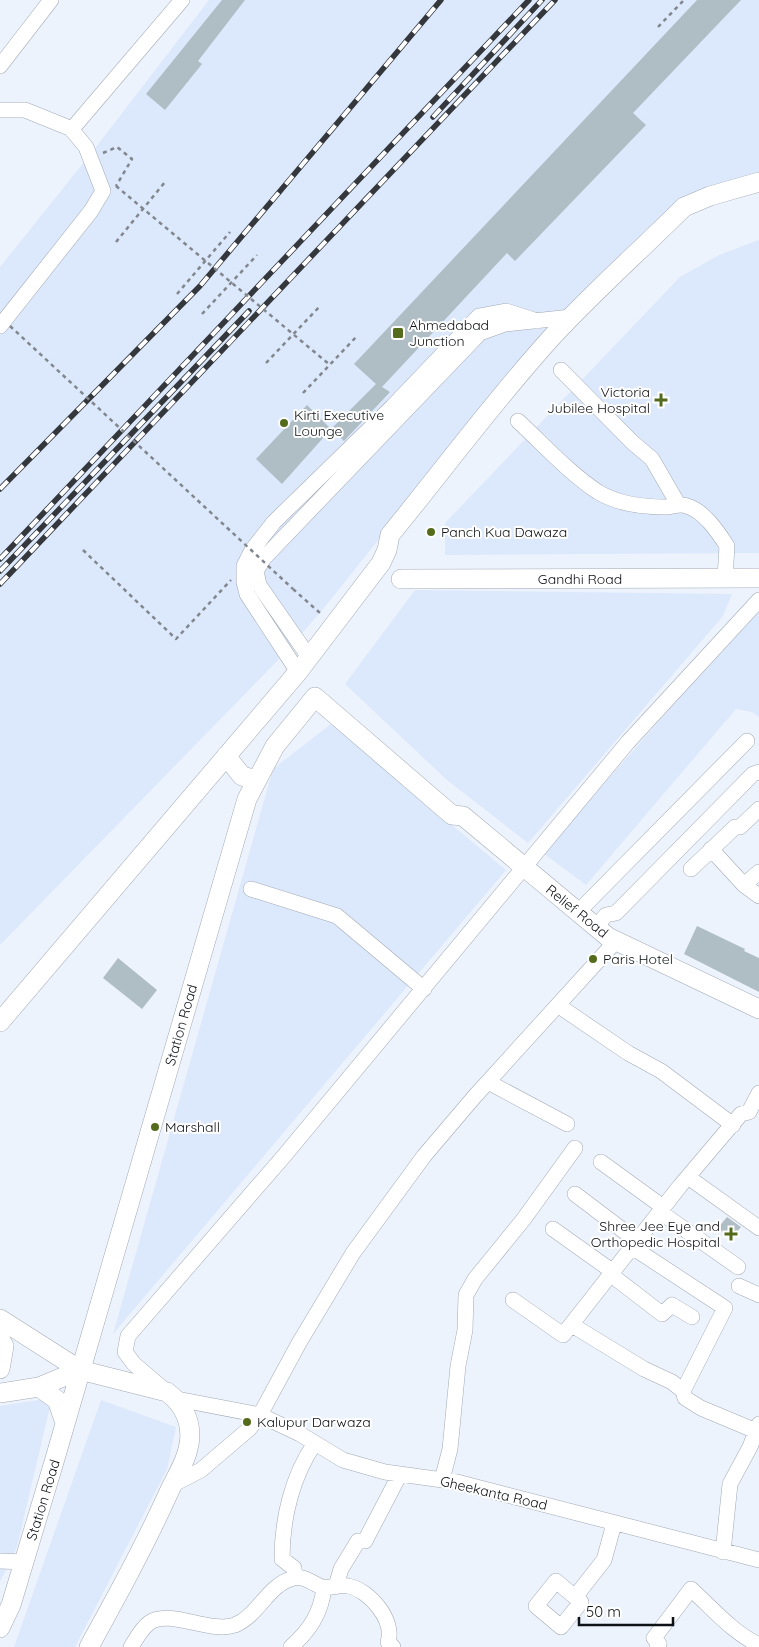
<svg xmlns="http://www.w3.org/2000/svg" width="759" height="1647" viewBox="0 0 759 1647" font-family="Quicksand,sans-serif">
  <style>
    .built { fill: #dce8fb }
    .building { fill: #afbdc5 }
    .lines { fill: none; stroke-linecap: round; stroke-linejoin: round }
    .minor-casing { stroke: #a1a9b5; stroke-width: 16 }
    .major-casing { stroke: #a1a9b5; stroke-width: 20 }
    .path { stroke: #82878e; stroke-width: 2.5; stroke-dasharray: 4 4; stroke-linecap: butt }
    .minor { stroke: #fff; stroke-width: 15 }
    .major { stroke: #fff; stroke-width: 19 }
    .rail-casing { stroke: #34373c; stroke-width: 5.5 }
    .rail { stroke: #fff; stroke-width: 4; stroke-dasharray: 11; stroke-linecap: butt }
    .path-bridge { stroke: #82878e; stroke-width: 2.5; stroke-dasharray: 4 4; stroke-linecap: butt }
    .poi-dot { fill: #536b1b; stroke: #fff; stroke-width: 2 }
    .labels { text-anchor: middle; stroke-width: 4; stroke-linejoin: round; paint-order: stroke }
    .poi-label { font-size: 14px; fill: #0e1115; stroke: #fff; text-anchor: start }
    .street-label { font-size: 14px; fill: #0e1115; stroke: #fff }
  </style>
  <rect width="100%" height="100%" fill="#edf3fd"/>
  <path class="built" d="M209,0H759V177L691,194L590,286L493,396L324,608L284,654L0,945V267L96,147Z
    M759,240V553L445,555V523L680,277L719,255Z
    M415,590L732,594L723,616L528,843L447,780L345,684Z
    M759,610V717L752,712L736,709L586,885L543,853L748,620Z
    M331,724L506,870L113,1334L273,769Z
    M52,1398L17,1547L0,1582V1406Z
    M101,1400L176,1427L167,1469L75,1647H14Z"/>
  <path class="building" d="M222,0H245L198,61L202,64L165,110L146,94Z
    M697,0H741L633,113L646,125L515,261L507,253L382,387L390,392L344,441L331,429L376,384L354,364Z
    M307,405L331,429L282,484L256,459Z
    M697,926L745,949L744,951L759,958V992L684,954Z
    M118,958L157,990L142,1009L103,978Z
    M727,1217L741,1227L731,1239L718,1228Z"/>
  <g class="lines">
    <g class="minor-casing">
      <path id="minor" d="M0,66L51,0
        M0,110H25L72,129L182,0
        M0,326L91,211L103,191L86,147L71,129
        M561,370L632,442L652,459L678,504
        M518,421C543,444 569,473 598,492C618,504 642,507 665,507C673,507 679,503 687,506C704,511 718,532 727,546L725,578
        M309,657L259,585L256,571L264,558L480,333L505,324L571,317
        M298,672L247,594L244,582V566L252,550L274,522L392,407L479,316L506,311L537,321
        M711,849L744,885
        M691,869L735,827H740L759,809
        M759,872L744,885L759,896
        M251,889L337,916L424,989
        M578,912L747,741
        M596,927L606,915L616,913L753,774L759,772
        M559,1006L628,1053L661,1071L733,1125
        M488,1082L567,1124
        M601,1162L663,1207
        M688,1177L759,1228
        M575,1194L637,1241
        M660,1212L738,1267
        M553,1229L612,1271
        M632,1247L725,1308L683,1391
        M610,1274L662,1314L672,1305L692,1317
        M739,1286L759,1295
        M513,1300L563,1335L680,1186L741,1114L749,1112L759,1093
        M572,1325L644,1369L672,1382L683,1391L685,1398L701,1408L756,1431
        M167,1392L134,1364L125,1352L128,1336L284,1156L628,742L759,600
        M177,1399L260,1415L300,1434L343,1460L385,1472L457,1482L759,1560
        M442,1480L450,1449L458,1366L465,1330L466,1295L475,1279L523,1220L575,1148
        M172,1485L201,1470L249,1429L260,1415L299,1343L353,1253L424,1156L475,1096L616,941
        M723,1552L730,1484L750,1447L759,1424
        M0,1561L24,1562
        M295,1577L294,1568L282,1559C282,1519 292,1476 315,1443
        M336,1586L341,1569L358,1541H365L400,1474
        M575,1597L556,1581L536,1606L561,1627L581,1602L575,1597L604,1560L614,1524
        M131,1647C136,1639 141,1629 149,1623C169,1608 210,1634 235,1625C259,1615 268,1584 294,1578C304,1575 313,1584 322,1587C330,1589 340,1584 348,1586C370,1590 395,1621 388,1642L393,1647
        M291,1647C310,1630 321,1613 324,1588
        M657,1647L659,1644L654,1638L691,1589C713,1609 732,1632 759,1645"/>
    </g>
    <g class="major-casing">
      <path id="major" d="M401,579L759,578
        M226,756L242,776L257,780
        M0,1022L298,672L381,563L387,550L390,535C444,469 494,401 551,338C593,292 640,251 684,207L710,196L759,182
        M0,1319L80,1370L167,1392C185,1405 194,1426 188,1449C185,1464 174,1480 168,1494C144,1547 117,1596 89,1647
        M0,1339L4,1346L0,1369
        M39,1387L57,1400L65,1423
        M0,1393L39,1387L80,1370
        M0,1628L11,1605L54,1462L247,799L275,746L315,697L452,815L463,816L608,937L759,1009"/>
    </g>
    <path class="path" d="M658,27L684,0
      M103,153L117,147L132,159L116,186
      M116,242L165,182
      M177,294L230,232
      M202,314L257,255
      M266,363L321,305
      M303,393L358,335
      M83,550L176,639L231,580
      M293,589L320,613"/>
    <use href="#minor" class="minor"/>
    <use href="#major" class="major"/>
    <g class="rail-casing">
      <path id="rail" d="M433,117L542,0
        M0,489L200,286L441,0
        M0,559L529,0
        M0,571L249,311
        M0,584L555,0"/>
    </g>
    <use href="#rail" class="rail"/>
    <path class="path-bridge" d="M116,186L330,365
      M10,326L293,589"/>
  </g>
  <g class="poi-dot">
    <rect x="392" y="327" width="12" height="12" rx="2.5"/>
    <path d="M658.5 392.5h5v5h5v5h-5v5h-5v-5h-5v-5h5z"/>
    <circle cx="284" cy="423" r="5"/>
    <circle cx="431" cy="532" r="5"/>
    <circle cx="593" cy="959" r="5"/>
    <circle cx="155" cy="1127" r="5"/>
    <path d="M728.5 1226.5h5v5h5v5h-5v5h-5v-5h-5v-5h5z"/>
    <circle cx="247" cy="1422" r="5"/>
  </g>
  <g class="labels">
    <g class="poi-label">
      <text x="409" y="330">Ahmedabad<tspan x="409" dy="16">Junction</tspan></text>
      <text x="650" y="397" text-anchor="end">Victoria<tspan x="650" dy="16">Jubilee Hospital</tspan></text>
      <text x="294" y="420">Kirti Executive<tspan x="294" dy="16">Lounge</tspan></text>
      <text x="441" y="537">Panch Kua Dawaza</text>
      <text x="603" y="964">Paris Hotel</text>
      <text x="165" y="1132">Marshall</text>
      <text x="720" y="1231" text-anchor="end">Shree Jee Eye and<tspan x="720" dy="16">Orthopedic Hospital</tspan></text>
      <text x="257" y="1427">Kalupur Darwaza</text>
    </g>
    <g class="street-label">
      <text x="580" y="584">Gandhi Road</text>
      <text transform="translate(577 911) rotate(39)" y="5">Relief Road</text>
      <text transform="translate(181 1025) rotate(-74)" y="5">Station Road</text>
      <text transform="translate(494 1493) rotate(13)" y="5">Gheekanta Road</text>
      <text transform="translate(43 1500) rotate(-73)" y="5">Station Road</text>
    </g>
  </g>
  <path d="M579 1617v8h94v-8" fill="none" stroke="#0e1115" stroke-width="2.5"/>
  <text x="586" y="1617" font-size="15" fill="#0e1115" stroke="#ffffff" stroke-width="4" paint-order="stroke">50 m</text>
</svg>
